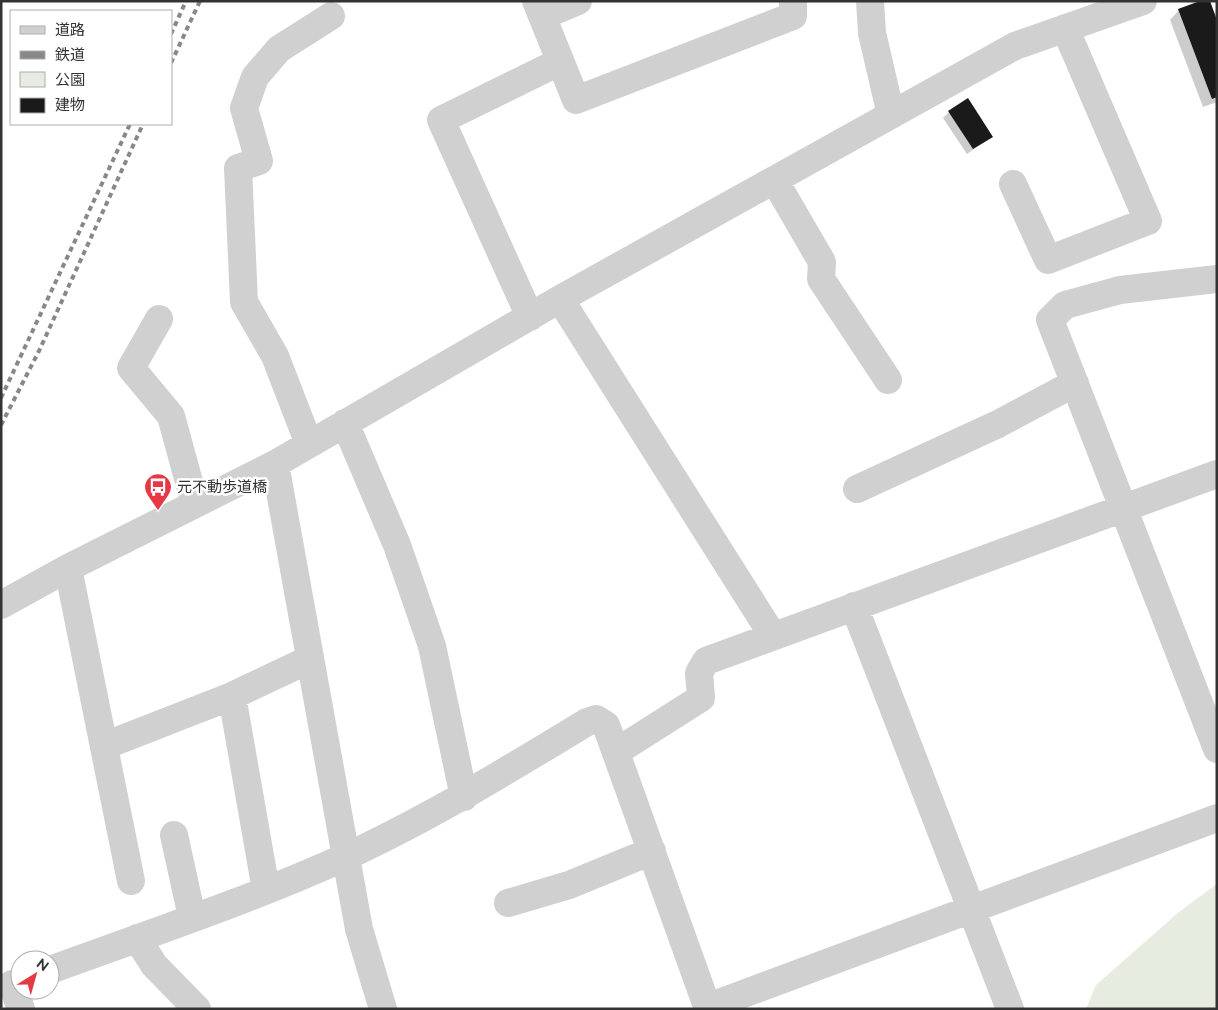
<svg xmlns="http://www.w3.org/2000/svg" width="1218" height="1010" viewBox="0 0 1218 1010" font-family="Raleway,'Noto Sans JP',sans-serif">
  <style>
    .green { fill: #e6ecdf }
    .shadow { fill: #0003 }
    .building { fill: #1a1a1a }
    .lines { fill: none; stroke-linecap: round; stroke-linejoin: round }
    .minor { stroke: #d0d0d0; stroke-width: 28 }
    .rail { stroke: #888; stroke-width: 4; stroke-dasharray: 5 4; stroke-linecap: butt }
    .labels { text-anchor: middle; stroke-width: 5; stroke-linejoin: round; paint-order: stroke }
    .poi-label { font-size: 15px; fill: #333; stroke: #fff; text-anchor: start }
  </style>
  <rect width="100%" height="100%" fill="#fff"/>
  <path class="green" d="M1217,884V1009H1086L1096,985L1179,912Z"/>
  <path class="shadow" d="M1179,10L1217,23V102L1203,107L1170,20Z
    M949,112L991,137L967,154L943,118Z"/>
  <path class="building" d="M1200,1H1210L1217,20V97L1212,99L1178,9Z
    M968,98L993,137L973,149L948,111Z"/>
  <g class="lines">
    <path class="minor" d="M536,1L576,100L793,16V1
      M870,1L872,33L891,115
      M542,16L578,1
      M775,181L822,262L821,279L888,380
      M1013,184L1048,260L1148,221L1065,28
      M1217,279L1120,290L1065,305L1050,320L1217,749
      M560,299L773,636
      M530,317L441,120L559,62
      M159,319L131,368L171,416L195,504
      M345,423L397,545L432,646L464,797
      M309,444L275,356L244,302L238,168L259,161L244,108L255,77L279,49L331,16
      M275,464L359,929L383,1009
      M857,489L998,424L1075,383
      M68,568L131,881
      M1,605L68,568L275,464L560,299L1015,46L1143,1
      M854,606L1010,1009
      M232,696L266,890
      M104,746L232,696L310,659
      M616,752L701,698L699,673L706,661L1217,474
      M174,835L192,917
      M508,903L569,885L652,851
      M137,938L154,965L197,1009
      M50,970C148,934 248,901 343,858C428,819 508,770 587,722L596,719L606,725L708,1009
      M12,984L21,1009
      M708,1007L1217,818"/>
    <path class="rail" d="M171,34L186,1
      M171,63L200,1
      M1,398L130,124
      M1,425L39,351L143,124"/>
  </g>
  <defs>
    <g id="bus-pin" transform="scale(1.4375)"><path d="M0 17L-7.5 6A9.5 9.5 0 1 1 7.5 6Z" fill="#e63946" stroke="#fff"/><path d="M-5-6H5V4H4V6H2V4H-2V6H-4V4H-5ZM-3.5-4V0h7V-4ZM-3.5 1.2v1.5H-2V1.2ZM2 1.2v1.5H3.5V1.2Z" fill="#fff"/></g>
  </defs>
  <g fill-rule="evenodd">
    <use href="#bus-pin" x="158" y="487"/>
  </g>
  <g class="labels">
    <g class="poi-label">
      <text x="177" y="492">元不動歩道橋</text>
    </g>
  </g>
  <rect width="1218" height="1010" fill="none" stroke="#333333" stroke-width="5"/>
  <rect x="10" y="10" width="162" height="115" fill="#ffffff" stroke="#adadad"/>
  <rect x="20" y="26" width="25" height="8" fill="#d0d0d0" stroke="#adadad"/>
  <text x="55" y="35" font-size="15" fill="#333333">道路</text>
  <rect x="20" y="51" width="25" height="8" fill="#888888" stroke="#adadad"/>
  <text x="55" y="60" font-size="15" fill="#333333">鉄道</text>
  <rect x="20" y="72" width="25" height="15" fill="#e6ecdf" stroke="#adadad"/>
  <text x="55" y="85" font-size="15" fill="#333333">公園</text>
  <rect x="20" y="98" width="25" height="15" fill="#1a1a1a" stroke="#adadad"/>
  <text x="55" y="110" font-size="15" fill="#333333">建物</text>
  <g transform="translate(35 975) rotate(37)"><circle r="24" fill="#ffffff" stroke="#adadad"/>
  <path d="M0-4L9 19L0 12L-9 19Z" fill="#e63946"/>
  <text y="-8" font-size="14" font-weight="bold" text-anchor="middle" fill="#333333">N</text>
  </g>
</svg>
